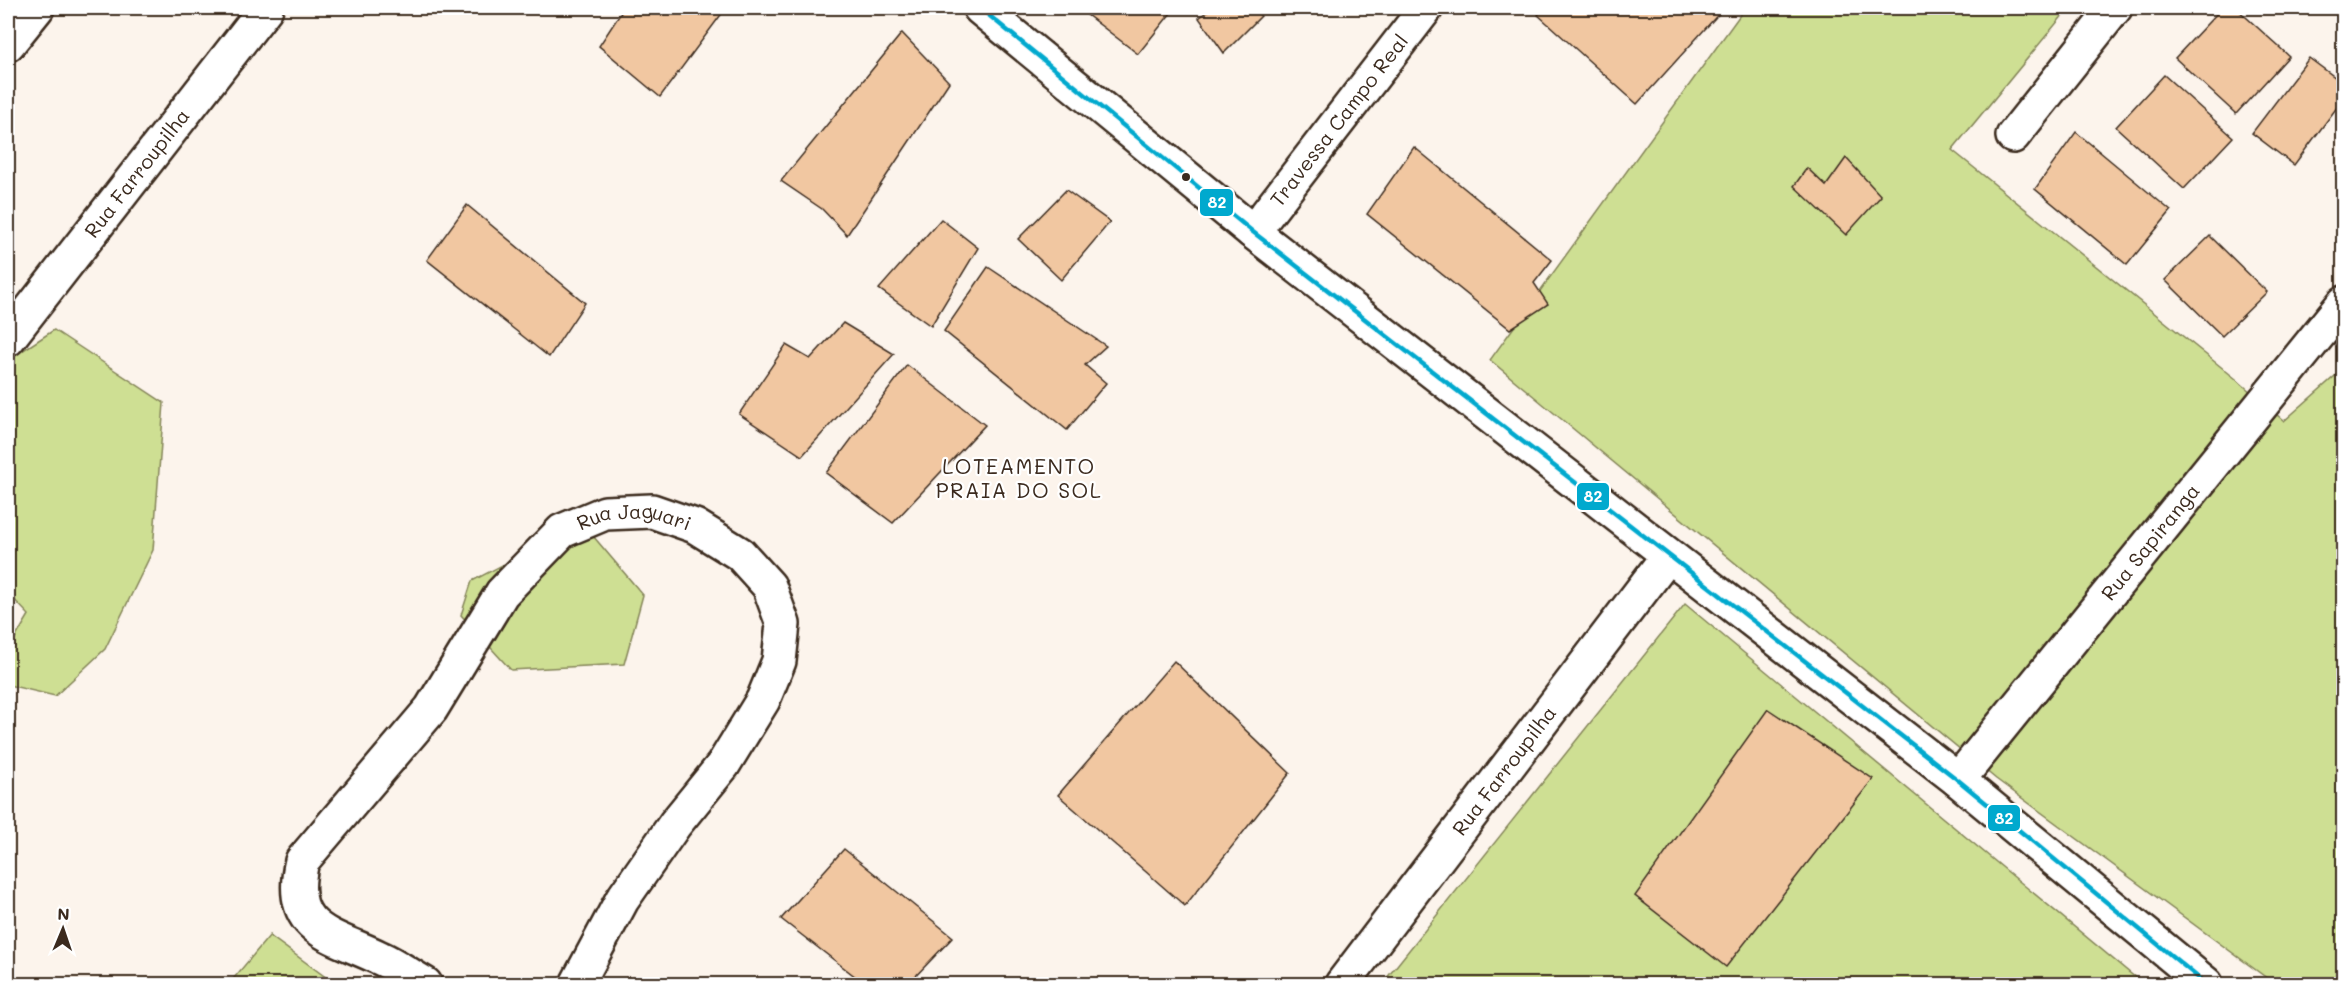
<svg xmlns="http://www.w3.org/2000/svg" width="2351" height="992" font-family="Mali,sans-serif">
	<rect width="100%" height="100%" fill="#fcf4ec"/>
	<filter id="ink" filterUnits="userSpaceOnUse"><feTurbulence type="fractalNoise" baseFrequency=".0167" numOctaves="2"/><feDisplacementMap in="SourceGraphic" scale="12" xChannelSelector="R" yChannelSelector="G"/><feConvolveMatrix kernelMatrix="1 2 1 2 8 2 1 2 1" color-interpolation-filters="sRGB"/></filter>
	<g filter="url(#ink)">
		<path fill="#cedf93" stroke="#848458" stroke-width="1.5" d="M1745 8H2069L1952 150 2236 379 2284 421 2343 369V984H2275L1996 779 1490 360Z
			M54 330 164 403 153 550 105 649 55 696 8 685V650L29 615 8 593V360Z
			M582 523 643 595 624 664 511 670 461 615 472 581Z
			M1685 604 2143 984H1382Z
			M270 935V936L335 984H229Z"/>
		<path fill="#f1c7a1" stroke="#3b2a1e" stroke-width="1.5" d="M624 8H726L660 97 599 46Z
			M1078 8H1175L1138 54Z
			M1211 8H1251L1261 16 1224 53 1199 18Z
			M1543 8H1724L1637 104 1538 15Z
			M2222 8H2236L2289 56 2236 114 2175 58Z
			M902 33 949 82 847 235 822 209 781 181Z
			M2309 58 2344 84V98L2294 165 2252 133Z
			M2164 75 2233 137 2184 189 2116 127Z
			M2076 132 2171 211 2127 265 2035 189Z
			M1414 147 1552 260 1534 283 1548 304 1510 329 1367 214Z
			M1846 158 1881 196 1846 235 1794 186 1807 168 1826 186Z
			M1066 190 1110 222 1061 280 1018 239Z
			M467 205 585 303 549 357 427 260Z
			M941 219 978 248 931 326 879 289Z
			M2210 236 2267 292 2222 336 2165 280Z
			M988 267 1106 346 1085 365 1106 383 1067 430 944 331Z
			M843 323 894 354 802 456 739 414 786 345 810 359Z
			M907 365 985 425 893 523 826 473Z
			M1174 661 1290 773 1185 906 1058 795Z
			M1768 709 1873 779 1726 967 1635 896Z
			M844 849 953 937 908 984H865L781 919Z"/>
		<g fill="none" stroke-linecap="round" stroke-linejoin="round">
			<g stroke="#3b2a1e" stroke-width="38">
				<g id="street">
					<path d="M8 44 37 8"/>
					<path d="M2013 136 2115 8"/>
					<path id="s1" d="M1253 232 1426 8"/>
					<path id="s2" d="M8 339 266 8"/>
					<path id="s3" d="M1958 780 2344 303"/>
					<path id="s4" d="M425 984C410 976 396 965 380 958 331 934 285 931 302 861L431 709 502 593 562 531 605 513 652 511 695 526 740 554 769 586 783 624 779 661 763 700 723 765 675 824 622 900 577 984"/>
					<path id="s5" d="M1342 984 1668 556"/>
				</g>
			</g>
			<g stroke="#3b2a1e" stroke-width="38">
				<path id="secondary" d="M980 8 1253 232 1958 780 2206 984"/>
			</g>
			<use href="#street" stroke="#fff" stroke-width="33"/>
			<use href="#secondary" stroke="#fff" stroke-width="33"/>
			<g stroke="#fff" stroke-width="9">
				<path id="bus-1" d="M980 8 1253 232 1958 780 2206 984"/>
			</g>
			<use href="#bus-1" stroke="#00a9ce" stroke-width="4.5"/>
		</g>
	</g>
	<circle fill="#3b2a1e" stroke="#fff" stroke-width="2" cx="1186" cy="177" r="5"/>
	<g text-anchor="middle" stroke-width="4.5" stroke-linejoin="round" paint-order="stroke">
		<g font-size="20" fill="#3b2a1e" stroke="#fff">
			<text dy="7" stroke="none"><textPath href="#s1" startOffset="141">Travessa Campo Real</textPath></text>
			<text dy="7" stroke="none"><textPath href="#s2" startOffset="210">Rua Farroupilha</textPath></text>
			<text dy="7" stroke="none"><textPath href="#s4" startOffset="692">Rua Jaguari</textPath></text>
			<text dy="7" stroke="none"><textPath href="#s3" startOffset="306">Rua Sapiranga</textPath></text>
			<text dy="7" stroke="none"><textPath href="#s5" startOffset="268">Rua Farroupilha</textPath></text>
		</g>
		<g font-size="21" letter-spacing="1.5" fill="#3b2a1e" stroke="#fff">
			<text x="1019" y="474">LOTEAMENTO<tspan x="1019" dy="24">PRAIA DO SOL</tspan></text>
		</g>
	</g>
	<g stroke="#fff" stroke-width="2">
		<rect x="1199" y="188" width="35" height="29" rx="6" fill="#00a9ce"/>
		<rect x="1576" y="482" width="34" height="29" rx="6" fill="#00a9ce"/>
		<rect x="1987" y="804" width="34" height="28" rx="6" fill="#00a9ce"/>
	</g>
	<g font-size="16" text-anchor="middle" font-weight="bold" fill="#fff">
		<text x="1217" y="208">82</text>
		<text x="1593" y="502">82</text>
		<text x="2004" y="824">82</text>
	</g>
	<rect width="2351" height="992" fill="none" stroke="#fff" stroke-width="30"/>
	<rect x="15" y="15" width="2321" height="962" fill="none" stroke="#3b2a1e" stroke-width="2" filter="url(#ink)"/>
	<g transform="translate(63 929) rotate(2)" stroke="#ffffff" stroke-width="4.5" paint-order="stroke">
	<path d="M0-4.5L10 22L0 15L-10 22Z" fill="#3b2a1e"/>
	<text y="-9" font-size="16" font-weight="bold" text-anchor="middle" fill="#3b2a1e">N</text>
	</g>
</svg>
